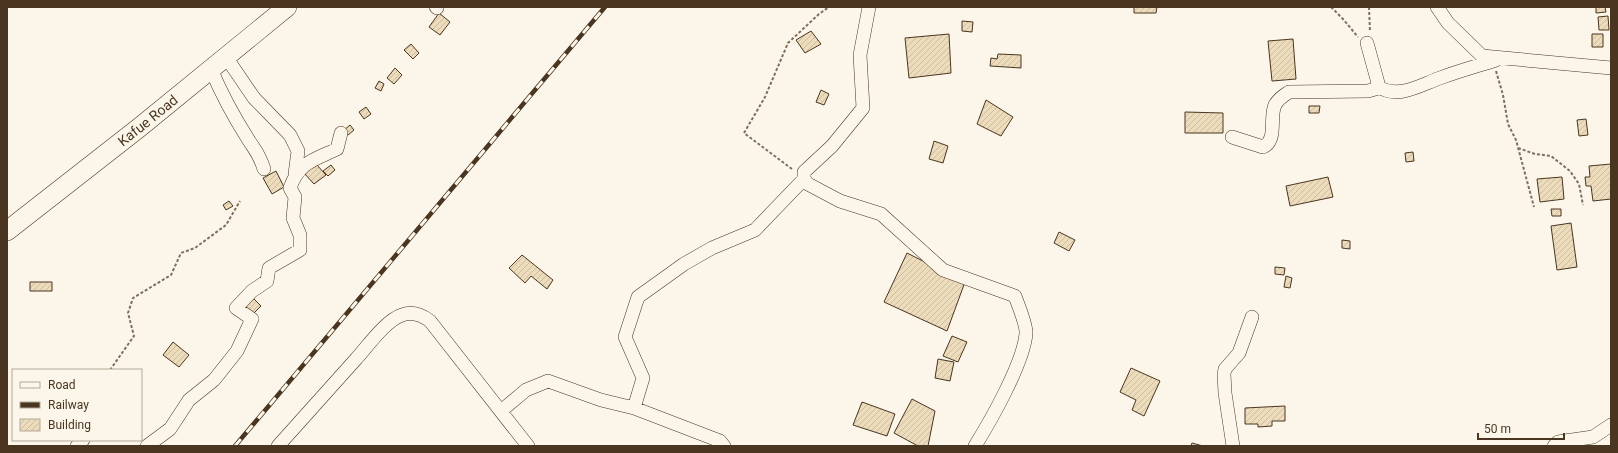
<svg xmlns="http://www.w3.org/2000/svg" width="1618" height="453" font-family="Roboto,sans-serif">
	<defs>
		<pattern id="building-hatch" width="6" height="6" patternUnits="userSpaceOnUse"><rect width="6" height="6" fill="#ecdcbc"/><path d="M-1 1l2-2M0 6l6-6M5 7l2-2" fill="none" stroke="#ccbda1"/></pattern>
	</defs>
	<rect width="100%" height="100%" fill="#fbf6e9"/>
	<path fill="url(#building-hatch)" stroke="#4a3520" d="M1134 7H1157L1156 13H1134Z
		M1596 7H1605L1606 12 1596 13Z
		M439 13 450 22 440 35 429 27Z
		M1608 16 1609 30H1599L1598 17Z
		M962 21 973 22 972 32 962 31Z
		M811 31 821 44 805 53 796 40Z
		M949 34 951 73 909 78 905 38Z
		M1592 34H1603V47H1592Z
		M1293 39 1296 79 1272 81 1268 41Z
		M411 44 419 53 413 59 404 50Z
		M998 54 1021 55V68L990 66 991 58 997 59Z
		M395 68 402 75 394 84 387 78Z
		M379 81 384 84 381 91 375 88Z
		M821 90 829 94 824 105 816 102Z
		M986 100 1013 117 1001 136 977 124Z
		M1309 106H1320L1319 113H1309Z
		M366 107 371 114 364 119 359 112Z
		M1185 112 1223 113V133H1185Z
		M1586 119 1588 135 1579 136 1577 120Z
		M350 125 354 130 348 135 343 131Z
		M934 141 948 146 943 163 929 159Z
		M1413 152 1414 161 1406 162 1405 153Z
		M316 164 326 175 314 184 304 173Z
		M1611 164V199L1593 201 1591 186H1586L1585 177H1590L1589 166Z
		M331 165 335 170 328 176 323 171Z
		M276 171 284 187 272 194 263 178Z
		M1328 177 1333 197 1290 206 1286 186Z
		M1562 177 1564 199 1540 202 1537 179Z
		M229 201 233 206 226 210 223 205Z
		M1551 209H1561V216H1552Z
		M1571 223 1577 267 1557 270 1551 226Z
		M1059 232 1075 240 1069 251 1054 243Z
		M1342 240 1350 241V249L1342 248Z
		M907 253 965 282 947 331 884 302Z
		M522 255 553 280 547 289 531 276 525 283 509 268Z
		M1275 267 1285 268 1284 275 1275 274Z
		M1286 276 1292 278 1290 288 1284 287Z
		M30 282H52V291H30Z
		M252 297 261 306 252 315 243 305Z
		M952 336 967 342 958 362 943 356Z
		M173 342 189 355 179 367 163 355Z
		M938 359 954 362 950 381 935 378Z
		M1131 368 1160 381 1144 416 1132 410 1136 400 1120 392Z
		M912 399 935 411 928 446H918L894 433Z
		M862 402 895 414 887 436 853 425Z
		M1285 406V421H1272V426L1258 427V424H1245V408Z
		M1192 443 1203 446H1191Z"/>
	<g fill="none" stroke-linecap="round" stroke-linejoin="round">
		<g stroke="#4a3520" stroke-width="14">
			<path id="minor" d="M436 7 437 8
				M869 7 860 55 863 108 832 146 804 172V179L808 184 840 201 881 214 943 270 1015 296C1018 305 1027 325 1026 334 1023 364 991 420 975 446
				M1437 7 1448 23 1482 56 1611 68
				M226 57 254 98 290 135 298 151 295 174
				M211 69C221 93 234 117 248 139 256 152 259 153 264 169
				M1377 86C1398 100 1420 85 1440 78 1459 71 1477 66 1496 60
				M1232 137 1263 147C1278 140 1269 117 1275 105 1278 99 1283 96 1289 92L1368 91 1375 89 1378 83 1367 43
				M634 408 720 441 724 446
				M501 411 526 390 548 381 601 400 634 408 643 378 625 337 638 297 684 264 712 248 755 230 804 179
				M77 446 83 440
				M147 446 170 429 189 400 214 380 237 351 252 319 236 308 252 291 267 281 269 268 300 250V235L293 218 295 197 290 188C299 162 314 160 337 149L341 133
				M278 446C304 417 330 388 356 359 367 347 386 320 402 315 412 311 422 315 430 321L528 446
				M1233 446 1225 393 1224 374 1225 369 1239 353 1252 317
				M1554 446 1558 442 1593 437 1611 425"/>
		</g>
		<g stroke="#4a3520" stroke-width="20">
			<g id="highway">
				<path id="s1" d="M7 231 140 127 287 7"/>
			</g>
		</g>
		<path stroke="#7f6f5c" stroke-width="2" stroke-dasharray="3 2" stroke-linecap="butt" d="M1331 7 1343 19 1358 37
			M1369 7 1370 32
			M1496 71 1503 95 1508 124 1516 140 1534 207
			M1518 148 1535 154 1551 156 1570 171 1579 184 1583 205
			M792 169 744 133 765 97 788 43 819 14 829 7
			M110 370 134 336 128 313 133 298 171 275 181 253 195 248 226 225 240 201"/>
		<use href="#minor" stroke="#fbf6e9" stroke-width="13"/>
		<use href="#highway" stroke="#fbf6e9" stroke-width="19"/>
		<g stroke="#4a3520" stroke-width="4.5">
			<path id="rail" d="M235 446 605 7"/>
		</g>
		<use href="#rail" stroke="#fbf6e9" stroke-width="3" stroke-dasharray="9" stroke-linecap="butt"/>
	</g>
	<g text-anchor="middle" stroke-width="3" stroke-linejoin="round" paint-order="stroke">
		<g font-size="14" fill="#4a3520" stroke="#fbf6e9">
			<text dy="5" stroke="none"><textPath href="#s1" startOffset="179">Kafue Road</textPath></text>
		</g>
	</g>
	<rect width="1618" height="453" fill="none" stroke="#4a3520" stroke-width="16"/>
	<rect x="12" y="369" width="130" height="72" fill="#fbf6e9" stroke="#b4a999"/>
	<rect x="20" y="382" width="20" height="6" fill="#fbf6e9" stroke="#b4a999"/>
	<text x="48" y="389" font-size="12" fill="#4a3520">Road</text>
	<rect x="20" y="402" width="20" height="6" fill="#4a3520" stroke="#b4a999"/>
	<text x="48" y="409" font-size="12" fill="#4a3520">Railway</text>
	<rect x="20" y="419" width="20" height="12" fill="url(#building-hatch)" stroke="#b4a999"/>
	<text x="48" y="429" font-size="12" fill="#4a3520">Building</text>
	<path d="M1478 433v6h86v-6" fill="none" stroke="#4a3520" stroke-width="2"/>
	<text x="1484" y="433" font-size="12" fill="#4a3520" stroke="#fbf6e9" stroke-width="3" paint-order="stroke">50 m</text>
</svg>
